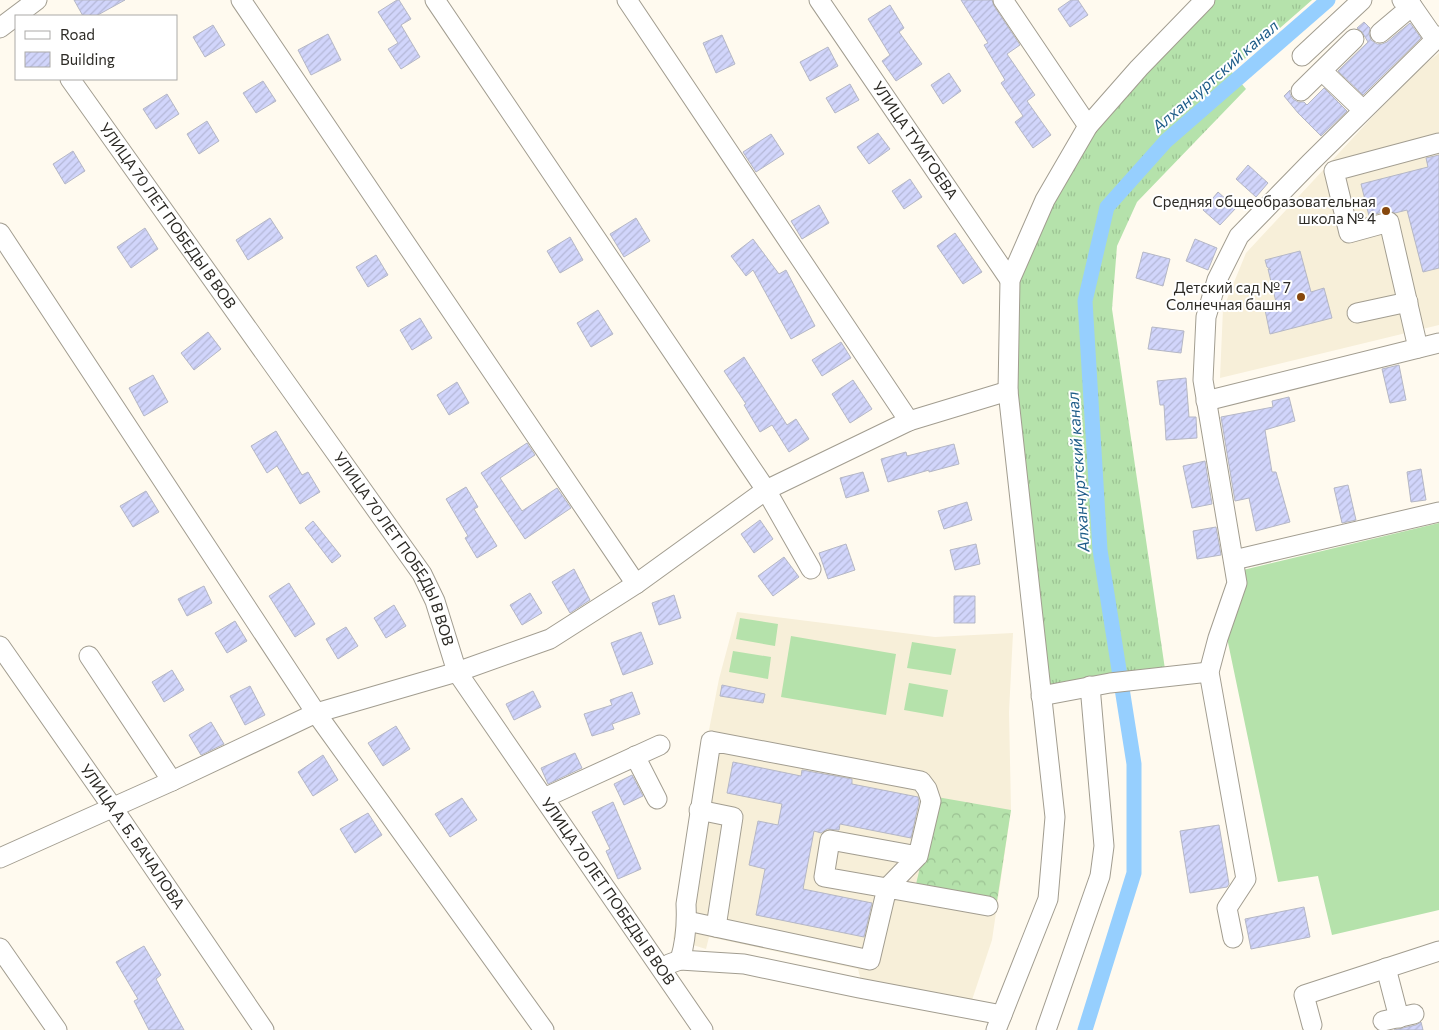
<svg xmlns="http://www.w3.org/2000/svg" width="1439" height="1030" font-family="Commissioner,sans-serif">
	<defs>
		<pattern id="grass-tufts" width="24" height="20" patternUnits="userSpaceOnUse" patternTransform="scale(1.25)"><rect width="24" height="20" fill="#b5e2ab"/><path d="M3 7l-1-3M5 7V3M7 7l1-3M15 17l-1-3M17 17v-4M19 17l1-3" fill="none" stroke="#9cc293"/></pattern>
		<pattern id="forest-crowns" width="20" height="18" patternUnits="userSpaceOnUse" patternTransform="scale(1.25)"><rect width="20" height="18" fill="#b5e2ab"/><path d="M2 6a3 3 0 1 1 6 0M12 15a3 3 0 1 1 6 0" fill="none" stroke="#9cc293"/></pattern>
		<pattern id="building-hatch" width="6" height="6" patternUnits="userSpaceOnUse" patternTransform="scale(1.25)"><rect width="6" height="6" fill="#d1d5fb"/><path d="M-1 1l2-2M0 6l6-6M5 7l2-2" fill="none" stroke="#b4b7d7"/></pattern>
	</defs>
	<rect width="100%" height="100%" fill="#fffaef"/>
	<path fill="#f7efd9" d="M1439 53V325L1220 378 1223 309 1246 253 1377 112 1424 65Z
		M737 612 935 637 1013 633 1009 712 1011 810 992 940 972 1000 861 981 858 969 709 937 706 949 673 939 709 730 719 679Z"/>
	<path fill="url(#grass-tufts)" d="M1205 0H1312L1231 71 1246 89 1137 202 1117 246 1112 309 1166 676 1041 696 1008 391 1010 280 1088 126Z"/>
	<path fill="url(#forest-crowns)" d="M937 797 1011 810 997 901 916 884Z"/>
	<path fill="#b5e2ab" d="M1439 523V910L1332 935 1318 876 1278 882 1226 633 1243 570Z
		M740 618 778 624 775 646 736 639Z
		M791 636 896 654 886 715 781 697Z
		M912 642 956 649 951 675 907 668Z
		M733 651 771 657 768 679 729 672Z
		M909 683 948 690 943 717 904 710Z"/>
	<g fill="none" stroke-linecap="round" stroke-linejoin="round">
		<path stroke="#96cffe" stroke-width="15" d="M1085 1030 1134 873V764L1100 550 1085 301 1107 207 1166 141 1328 0"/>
	</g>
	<path fill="url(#building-hatch)" stroke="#b5b7c5" d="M74 0H125L96 16H83Z
		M397 0H399L411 19 401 25 420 57 401 69 388 49 398 43 378 12Z
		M961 0H992L994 6 1020 45 1007 54 1035 95 1027 101 1051 135 1033 148 1015 122 1023 116 1001 83 1005 80 984 45 988 43Z
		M1071 0H1078L1088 15 1070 27 1058 9Z
		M890 5 904 28 899 32 922 64 896 81 882 61 890 55 868 19Z
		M1364 22 1370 28 1369 34 1371 40 1377 44H1382L1387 42 1410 23 1421 38 1363 95 1338 71 1368 42 1362 32 1357 28Z
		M213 25 225 45 205 57 193 37Z
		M328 34 341 60 311 75 298 50Z
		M722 35 735 64 716 73 703 43Z
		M828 47 838 66 810 81 800 62Z
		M949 73 961 91 943 104 931 85Z
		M263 81 276 101 256 113 243 93Z
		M850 84 859 100 835 113 826 98Z
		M1324 88 1347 111 1321 136 1298 113 1284 96 1290 90V94L1293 99 1298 102H1304L1307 105Z
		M167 94 179 114 156 129 143 109Z
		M207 121 219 141 199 154 187 134Z
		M878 133 890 149 869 164 857 147Z
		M771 134 784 154 756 172 743 152Z
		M73 151 85 171 65 184 53 164Z
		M1439 155V268L1423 272 1407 210 1395 213 1386 211 1369 216 1361 184 1428 167 1426 158Z
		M1248 165 1268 183 1256 197 1236 179Z
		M910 179 922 197 904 209 892 191Z
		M1218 192 1236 208 1220 225 1203 210Z
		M819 205 829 223 802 239 791 221Z
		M270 218 283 238 248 260 236 240Z
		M636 218 650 241 624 257 610 234Z
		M145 228 158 249 131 268 117 247Z
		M955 233 982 272 963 284 937 246Z
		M570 237 583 260 560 273 547 251Z
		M753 239 779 274 786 270 815 326 791 339 753 270 746 276 731 256Z
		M1195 239 1217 248 1208 270 1186 261Z
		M1300 251 1311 292 1324 288 1332 318 1270 334 1264 305 1276 302 1268 269 1271 270 1267 267 1265 260Z
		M1143 252 1170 259 1163 286 1136 278Z
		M376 255 388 275 368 287 356 267Z
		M598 310 613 334 591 347 577 323Z
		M420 318 432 338 412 350 400 330Z
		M1152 327 1184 331 1181 353 1148 349Z
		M208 332 221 349 194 370 181 353Z
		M841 342 851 358 822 376 812 360Z
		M744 357 787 425 796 419 809 439 789 452 772 425 760 432 744 405 746 404 724 371Z
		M1399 365 1406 400 1390 403 1382 369Z
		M153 375 168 402 144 416 129 388Z
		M1186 378 1189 417H1196L1197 438 1166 440 1164 405H1160L1157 381Z
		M853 380 872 409 850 423 832 394Z
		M457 382 469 403 449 415 437 395Z
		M1289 397 1295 421 1265 430 1272 472H1276L1290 522 1256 531 1249 498 1235 501 1221 417 1273 407 1272 401Z
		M276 431 302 475 308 472 320 492 300 504 277 466 267 473 251 446Z
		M527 443 535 455 500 478 522 511 557 488 571 508 525 539 481 473Z
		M954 444 959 464 929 472V470L888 482 881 459 906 452 907 456Z
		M1205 461 1212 504 1192 508 1183 466Z
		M1421 469 1426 500 1411 502 1407 472Z
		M863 472 869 491 846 498 840 478Z
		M1348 485 1356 520 1342 523 1334 488Z
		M466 487 478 507 474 509 497 546 477 558 465 538 468 536 446 499Z
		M146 491 159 512 133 527 120 506Z
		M967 502 972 520 944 529 938 511Z
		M760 520 773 539 754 553 741 534Z
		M313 521 341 556 332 563 305 528Z
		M1216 527 1221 555 1197 559 1193 531Z
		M846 544 855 570 828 579 819 553Z
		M976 544 980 564 955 570 950 550Z
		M784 557 799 577 773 596 758 576Z
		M574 569 590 600 570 613 552 582Z
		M289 583 315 624 295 637 269 596Z
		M204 586 212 603 187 616 178 599Z
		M530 593 542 613 522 625 510 605Z
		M674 595 681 618 659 625 652 603Z
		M954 596H975V623H954Z
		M394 605 406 626 386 638 374 618Z
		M235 621 247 641 227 653 215 633Z
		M346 627 358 646 338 659 326 639Z
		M641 632 653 664 623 675 611 643Z
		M172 670 184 690 164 702 152 682Z
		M722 685 765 694 763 703 720 696Z
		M250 686 265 715 245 725 230 696Z
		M533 691 541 707 514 720 506 704Z
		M632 692 640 714 612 724 614 729 592 736 584 714 612 705 610 700Z
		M211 722 224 744 201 755 189 735Z
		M396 726 410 749 383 766 368 743Z
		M575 753 582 768 548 784 541 768Z
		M323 755 338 780 313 796 298 772Z
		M733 762 801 776 802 770 852 779V784L918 797 919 802 911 838 840 824 839 830 827 829 821 833 814 831 803 889 872 903 864 937 756 915 765 869 749 865 758 821 778 825 782 804 727 793Z
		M632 775 643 796 624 805 614 784Z
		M462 798 477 820 450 837 435 814Z
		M613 802 641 869 618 879 606 851 610 849 592 812Z
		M368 813 382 835 355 853 340 829Z
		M1219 825 1229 884 1227 887 1190 893 1180 831Z
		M1304 907 1310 937 1251 949 1245 919Z
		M144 946 161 975 156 979 184 1030H149L134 1001 138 999 116 962Z
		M1421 1022 1423 1030H1394L1416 1025Z"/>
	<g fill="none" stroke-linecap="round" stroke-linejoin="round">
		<g stroke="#a29d90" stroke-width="21">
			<g id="minor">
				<path d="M241 0 636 584"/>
				<path d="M435 0 766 490 811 569"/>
				<path d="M627 0 909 421"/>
				<path id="s1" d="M819 0 1010 280"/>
				<path d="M1003 0 1088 126"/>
				<path d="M1402 0 1412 6 1435 39"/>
				<path d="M0 28 37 0"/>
				<path d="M1380 33 1412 6"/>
				<path d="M1302 56 1362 0"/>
				<path d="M1322 71 1363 110"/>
				<path id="s2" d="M70 79 422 574 435 601 457 672 703 1030"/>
				<path d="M1301 91 1354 39"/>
				<path d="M0 233 316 713 544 1030"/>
				<path d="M1357 313 1408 302"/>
				<path d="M1418 348 1389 222 1349 233 1334 171 1439 143"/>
				<path d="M1206 401 1439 343"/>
				<path d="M1234 560 1439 512"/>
				<path id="s3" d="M0 646 113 808 264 1030"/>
				<path d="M89 656 172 781"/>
				<path d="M1041 696 1110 683 1209 672"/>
				<path d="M635 756 657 799"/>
				<path d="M544 798 660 745"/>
				<path d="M699 810 733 817 716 927"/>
				<path d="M0 858 172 781 316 713 457 672 550 639 636 584 766 490 909 421 1008 391"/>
				<path d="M687 921 870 960 887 888 988 906"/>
				<path d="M1233 938 1227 908 1246 879 1209 672 1218 638 1237 583 1203 380 1206 317 1217 280 1239 236 1310 163 1439 36"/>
				<path d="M0 948 57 1030"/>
				<path d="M680 960C686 941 687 924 686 904L711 741 921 781 927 789 931 801 918 856 830 840 824 877 887 888 918 856"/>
				<path d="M669 964 680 960 744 964 859 988 1002 1015"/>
				<path d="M1386 968 1399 1018"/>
				<path d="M1383 1021 1414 1014"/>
				<path d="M1312 1025 1304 995 1439 951"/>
				<path d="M996 1030 1048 899 1055 817 1008 391 1010 280 1045 200 1088 126 1139 68 1205 0"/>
				<path d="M1046 1030 1100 876 1104 846 1090 686"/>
			</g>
		</g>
		<use href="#minor" stroke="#fff" stroke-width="19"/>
	</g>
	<g fill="#87480e" stroke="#fff" stroke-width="2">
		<circle cx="1386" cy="211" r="5"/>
		<circle cx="1301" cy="297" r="5"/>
	</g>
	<g text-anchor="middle" stroke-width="4" stroke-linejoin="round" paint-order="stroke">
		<g font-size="15" fill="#2c2a25" stroke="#fff">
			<text dy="5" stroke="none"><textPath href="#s1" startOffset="170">УЛИЦА ТУМГОЕВА</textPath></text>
			<text dy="5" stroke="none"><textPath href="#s2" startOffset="168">УЛИЦА 70 ЛЕТ ПОБЕДЫ В ВОВ</textPath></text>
			<text dy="5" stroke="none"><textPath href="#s2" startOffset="572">УЛИЦА 70 ЛЕТ ПОБЕДЫ В ВОВ</textPath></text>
			<text dy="5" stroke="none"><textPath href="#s3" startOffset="232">УЛИЦА А. Б. БАЧАЛОВА</textPath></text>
			<text dy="5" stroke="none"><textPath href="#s2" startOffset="978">УЛИЦА 70 ЛЕТ ПОБЕДЫ В ВОВ</textPath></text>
		</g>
		<g font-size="15" fill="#2c2a25" stroke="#fff" text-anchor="end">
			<text x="1376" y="207">Средняя общеобразовательная<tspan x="1376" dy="17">школа № 4</tspan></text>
			<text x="1291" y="293">Детский сад № 7<tspan x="1291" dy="17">Солнечная башня</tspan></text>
		</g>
		<g font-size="16" font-style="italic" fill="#1e5c88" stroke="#fff">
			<text transform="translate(1215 76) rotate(-41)" y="6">Алханчуртский канал</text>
			<text transform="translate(1078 472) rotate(-94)" y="6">Алханчуртский канал</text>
		</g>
	</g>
	<rect x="15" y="15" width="162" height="65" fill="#ffffff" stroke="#abaaa8"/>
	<rect x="25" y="31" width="25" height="8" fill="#ffffff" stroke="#abaaa8"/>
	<text x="60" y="40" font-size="15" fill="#2c2a25">Road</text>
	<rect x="25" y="52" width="25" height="15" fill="url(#building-hatch)" stroke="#abaaa8"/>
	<text x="60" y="65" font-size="15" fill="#2c2a25">Building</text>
</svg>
